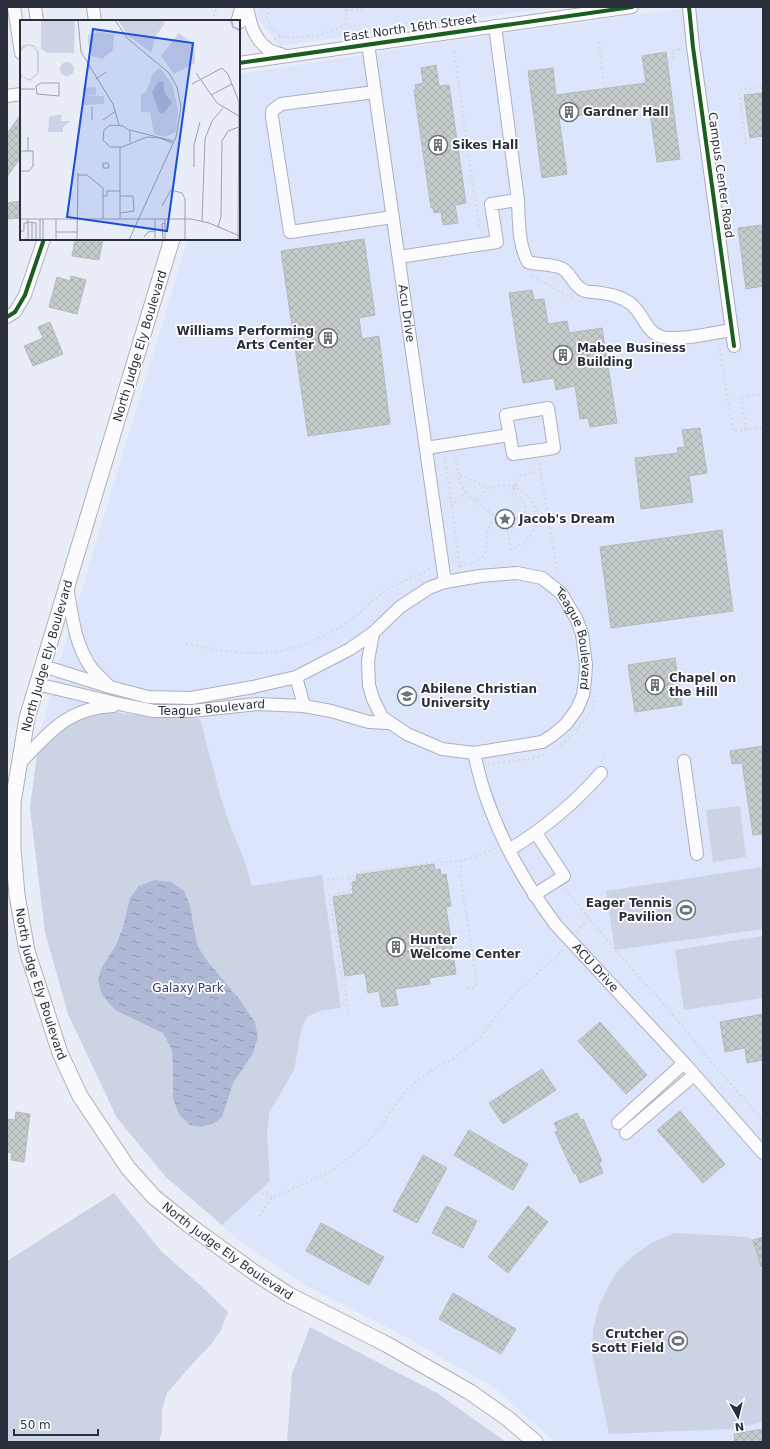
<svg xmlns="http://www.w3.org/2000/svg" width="770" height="1449" font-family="'DejaVu Sans',sans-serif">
	<defs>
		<pattern id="water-ripples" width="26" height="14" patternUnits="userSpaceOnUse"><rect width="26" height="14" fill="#afb9d5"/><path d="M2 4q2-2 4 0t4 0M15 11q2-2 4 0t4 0" fill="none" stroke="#8f97ae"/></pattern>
		<pattern id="building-cross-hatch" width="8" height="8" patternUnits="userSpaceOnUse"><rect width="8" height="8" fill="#c3cbcb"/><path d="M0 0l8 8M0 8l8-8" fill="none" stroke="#a8afaf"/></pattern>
	</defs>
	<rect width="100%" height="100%" fill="#e8edf8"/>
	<path fill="#dce5fb" d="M259 7H555L280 46 256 17Z
		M692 7H763V1442H555L495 1388 393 1330 307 1286 239 1240 166 1177 117 1118 68 1014 45 932 30 808 40 733 61 658 188 239H239V74L444 42Z"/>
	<path fill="#cbd3e5" d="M113 712 128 714 200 719 220 795 231 828 245 862 252 886 322 875 341 1008 319 1011 307 1017 302 1026 294 1070 269 1113 267 1135 270 1181 222 1225 166 1177 117 1118 68 1014 45 932 30 808 37 755 55 735 76 720 96 713Z
		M740 806 746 857 713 862 706 810Z
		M763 867V929L615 950 606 891Z
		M763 936V998L684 1010 675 950Z
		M114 1193 162 1252 200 1285 228 1312 220 1332 212 1343 196 1360 167 1393 162 1409V1431L159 1442H7V1261Z
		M675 1233 748 1237 753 1240 763 1275V1422L730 1429 609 1434 592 1353 593 1330 599 1306 608 1287 618 1270 632 1257 651 1243Z
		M310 1327 437 1393 506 1442H287L292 1374Z"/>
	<path fill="url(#water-ripples)" d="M154 880 171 882 184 891 190 906 194 929 198 947 208 962 240 1000 255 1022 258 1038 252 1055 233 1083 222 1117 216 1122 202 1127 190 1125 180 1116 173 1099V1072L172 1050 163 1033 115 1010 102 995 98 980 102 967 116 945 123 927 130 898 139 886Z"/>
	<path fill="url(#building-cross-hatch)" stroke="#b4bbbb" d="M666 52 680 159 657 162 649 106 559 118 567 174 542 178 528 71 553 68 556 95 646 83 642 56Z
		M436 65 439 86 449 85 466 203 455 205 458 223 443 225 441 212 434 213 433 208H431L414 90 416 89 415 85 423 83 421 68Z
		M763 93V136L750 138 744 95Z
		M21 114V157L7 177V134Z
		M21 201V218L7 219V203Z
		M763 225V286L746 289 738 228Z
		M75 239H103L99 260 72 256Z
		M364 239 375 315 359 318 362 339 379 336 390 424 308 436 281 251Z
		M71 276 86 280 77 314 49 307 57 277 70 281Z
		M532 290 534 300 544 299 548 324 567 321 569 333 602 328 617 423 590 427 588 418 580 419 575 386 556 390 554 378 523 383 509 293Z
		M50 322 63 354 33 366 24 346 43 338 38 327Z
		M700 428 707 473 689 476 693 502 641 509 635 458 678 453 677 448 685 447 682 430Z
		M722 530 733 611 611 628 600 547Z
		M675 658 682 705 635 712 628 665Z
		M763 746V834L753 835 742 763 732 764 730 751Z
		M434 864 435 870 440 869 441 875 446 874 451 906 446 907 456 974 429 978 430 984 395 989 398 1005 382 1007 379 991 368 993 365 973 345 976 333 897 353 894 352 882 357 881 356 875Z
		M763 1014V1060L747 1063 745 1048 725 1052 720 1022Z
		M600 1022 647 1075 626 1094 578 1041Z
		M542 1069 556 1090 503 1124 489 1103Z
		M680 1111 725 1164 703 1183 657 1130Z
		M16 1112 30 1114 24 1162 11 1160 12 1153 7 1152V1119L15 1120Z
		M577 1113 581 1120 583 1119 602 1161 599 1163 603 1173 580 1183 576 1173 574 1174 555 1132 558 1131 554 1123Z
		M469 1130 528 1164 513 1190 454 1155Z
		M423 1155 447 1168 417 1223 393 1211Z
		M446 1206 477 1221 463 1248 432 1233Z
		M528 1206 548 1222 508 1273 488 1257Z
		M321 1223 384 1257 369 1285 306 1251Z
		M763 1237V1266L761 1267 753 1240Z
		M453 1293 516 1329 501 1354 439 1319Z
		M763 1429V1442H735L734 1434Z"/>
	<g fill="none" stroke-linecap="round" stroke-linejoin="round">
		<g stroke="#acb0bb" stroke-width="14">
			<g id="minor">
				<path d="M14 7 21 53"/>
				<path d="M35 7 37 21"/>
				<path d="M93 7 95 21"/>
				<path d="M247 7C250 23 254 39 268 49 272 52 278 53 283 55"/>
				<path d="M689 7 693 47 734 346"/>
				<path d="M495 26 518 200"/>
				<path id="s1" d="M368 44 445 582"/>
				<path d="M239 63 632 7"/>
				<path d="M375 92 281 104 272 111V117L290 232 393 217"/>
				<path d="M7 96 21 94"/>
				<path d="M399 257 497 242 491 204 518 200C519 220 518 244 528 262 537 265 556 264 563 269 572 275 574 287 585 291 587 292 591 292 594 292 607 294 620 295 631 304 643 313 646 333 662 337 681 341 712 333 732 330"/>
				<path d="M7 317 15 312 25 295 44 239"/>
				<path d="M548 408 554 448 513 454 506 415Z"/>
				<path d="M426 448 510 435"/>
				<path d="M67 586C72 614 74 642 90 666 95 673 103 680 109 686"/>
				<path id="s2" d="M43 666 110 687 148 697 191 698 253 687 296 677 350 649 373 633 400 607 429 588 445 582 480 576 517 573 542 578 561 593 577 620 582 634 586 665 585 680 583 695 577 709 566 724 553 735 542 742 474 753 442 749 407 734 382 717 373 699 369 685 368 661 373 633"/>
				<path d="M296 677 304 706"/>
				<path id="s3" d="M37 684 124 705 154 711H192L257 704 304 706 331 711 369 722 388 723"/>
				<path id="s4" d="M474 753C477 766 480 779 484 791 500 840 526 885 556 925L684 1063 763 1153"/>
				<path d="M684 761 697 854"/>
				<path d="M19 764C49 733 67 708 113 706"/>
				<path d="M509 850C543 829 575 803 601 773"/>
				<path d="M534 895 564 876 536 833"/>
				<path d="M618 1123 684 1063"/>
				<path d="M626 1133 694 1075"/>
			</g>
		</g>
		<g stroke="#acb0bb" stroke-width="17">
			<g id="major">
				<path d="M239 21 243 7"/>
				<path id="s5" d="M172 239 27 718 13 802V849L17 895 27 951 60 1053 80 1096 128 1168 154 1197 189 1225 255 1273 289 1295 386 1344 470 1392 507 1418 535 1442"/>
			</g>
		</g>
		<path stroke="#d5d7db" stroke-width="2" stroke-dasharray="2 3" stroke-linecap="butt" d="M268 7C265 17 271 32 282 36 296 41 338 34 347 22L345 7
			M346 11 363 9
			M212 21 217 7
			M274 39 282 36
			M599 42 605 88
			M454 51 479 227
			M667 59 673 58 672 50 682 49
			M746 144 739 90 763 87
			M532 275 565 295 574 298
			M719 344 733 431 763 428
			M746 429 741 396 763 394
			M445 457 460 569
			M539 463 558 576
			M460 475 488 488 476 501 466 493
			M488 488C496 486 505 484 513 486 517 487 520 490 523 492 529 496 532 501 535 506 542 526 529 543 511 549L507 528
			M476 501 494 516 495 521
			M451 506 466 493 460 483 455 455
			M515 519 538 517
			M459 566C504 561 475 533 495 521 510 545 544 505 512 494L514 487 521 475 540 471
			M186 644C208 648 230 653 253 653 288 654 323 639 352 619 365 610 376 596 390 588 403 580 418 576 431 568
			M576 731 593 710 594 699
			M560 745 572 735
			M601 762 606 756
			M488 764 530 759 544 754
			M460 860 462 886 477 983 476 987 465 989
			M565 889 615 950 664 1004 712 1063 763 1120
			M248 892 350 877 358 873 437 862C458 864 477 857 495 848
			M281 916C299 916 331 944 316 963 297 971 265 939 274 920Z
			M335 931 342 978 344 979 347 1003
			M577 932 589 918
			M306 936 335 931 329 895 351 892 350 877
			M258 942 285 939
			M266 986 284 983C285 993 284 1002 292 1007 304 1006 308 995 317 996 324 996 326 1000 331 1002 336 1005 342 1004 347 1003L349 1018
			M252 1190 272 1197
			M259 1216 272 1197 291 1190 330 1172 363 1147 378 1131 395 1105 408 1089 419 1079 432 1070 454 1058 473 1044 482 1036 493 1020 514 995 563 950"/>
		<use href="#minor" stroke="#fcfcfe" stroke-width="12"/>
		<use href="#major" stroke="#fcfcfe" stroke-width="15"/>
		<g stroke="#fff" stroke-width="6">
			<path id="cycleway" d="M689 7 693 47 734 346
				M239 63 632 7
				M7 317 15 312 25 295 44 239"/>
		</g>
		<use href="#cycleway" stroke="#1b5e20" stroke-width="4"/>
	</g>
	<defs>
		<g id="building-ring" transform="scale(1)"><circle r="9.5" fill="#fff" stroke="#6c727e" stroke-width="1.5"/><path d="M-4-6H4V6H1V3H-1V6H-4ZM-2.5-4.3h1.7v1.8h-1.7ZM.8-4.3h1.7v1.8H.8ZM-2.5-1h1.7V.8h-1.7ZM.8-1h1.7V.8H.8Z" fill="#6c727e"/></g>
		<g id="sight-ring" transform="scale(1)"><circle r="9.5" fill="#fff" stroke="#6c727e" stroke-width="1.5"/><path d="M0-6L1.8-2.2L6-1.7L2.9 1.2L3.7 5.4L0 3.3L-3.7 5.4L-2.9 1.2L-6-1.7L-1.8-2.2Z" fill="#6c727e"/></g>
		<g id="university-ring" transform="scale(1)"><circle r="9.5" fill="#fff" stroke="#6c727e" stroke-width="1.5"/><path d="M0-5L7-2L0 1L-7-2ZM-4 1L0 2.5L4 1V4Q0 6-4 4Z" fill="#6c727e"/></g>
		<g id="stadium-ring" transform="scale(1)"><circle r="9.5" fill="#fff" stroke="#6c727e" stroke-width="1.5"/><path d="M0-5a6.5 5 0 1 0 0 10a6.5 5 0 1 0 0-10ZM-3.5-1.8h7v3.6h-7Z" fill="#6c727e"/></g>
	</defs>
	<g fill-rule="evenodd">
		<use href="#building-ring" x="569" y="112"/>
		<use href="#building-ring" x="438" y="145"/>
		<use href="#building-ring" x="328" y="338"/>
		<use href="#building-ring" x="563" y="355"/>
		<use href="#sight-ring" x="505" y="519"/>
		<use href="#building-ring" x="655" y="685"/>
		<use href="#university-ring" x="407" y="696"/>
		<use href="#stadium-ring" x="686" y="910"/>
		<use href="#building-ring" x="396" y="947"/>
		<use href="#stadium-ring" x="678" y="1341"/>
	</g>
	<g text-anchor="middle" stroke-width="3.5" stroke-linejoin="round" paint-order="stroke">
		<g font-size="12" fill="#2a2f3c" stroke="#fff">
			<text transform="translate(410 28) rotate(-8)" y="4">East North 16th Street</text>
			<text transform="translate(721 175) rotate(82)" y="4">Campus Center Road</text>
			<text dy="4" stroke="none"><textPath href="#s1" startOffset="272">Acu Drive</textPath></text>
			<text transform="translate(140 346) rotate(-73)" y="4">North Judge Ely Boulevard</text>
			<text dy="4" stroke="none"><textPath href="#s2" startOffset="609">Teague Boulevard</textPath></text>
			<text transform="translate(47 656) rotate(-74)" y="4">North Judge Ely Boulevard</text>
			<text dy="4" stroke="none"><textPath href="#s3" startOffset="178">Teague Boulevard</textPath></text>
			<text dy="4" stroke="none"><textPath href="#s4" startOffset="250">ACU Drive</textPath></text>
			<text dy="4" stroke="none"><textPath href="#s5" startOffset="771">North Judge Ely Boulevard</textPath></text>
			<text dy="4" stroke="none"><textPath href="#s5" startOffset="1107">North Judge Ely Boulevard</textPath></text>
		</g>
		<g font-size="12" font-weight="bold" fill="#2a2f3c" stroke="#fff" text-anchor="start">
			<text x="583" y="116">Gardner Hall</text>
			<text x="452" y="149">Sikes Hall</text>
			<text x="314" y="335" text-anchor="end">Williams Performing<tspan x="314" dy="14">Arts Center</tspan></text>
			<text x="577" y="352">Mabee Business<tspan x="577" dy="14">Building</tspan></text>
			<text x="519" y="523">Jacob's Dream</text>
			<text x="669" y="682">Chapel on<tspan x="669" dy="14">the Hill</tspan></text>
			<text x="421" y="693">Abilene Christian<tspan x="421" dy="14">University</tspan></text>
			<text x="672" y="907" text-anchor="end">Eager Tennis<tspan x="672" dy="14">Pavilion</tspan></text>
			<text x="410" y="944">Hunter<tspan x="410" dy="14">Welcome Center</tspan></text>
			<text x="664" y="1338" text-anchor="end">Crutcher<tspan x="664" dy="14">Scott Field</tspan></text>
		</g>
		<g font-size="12" fill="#2e3c6b" stroke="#fff">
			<text x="188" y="992">Galaxy Park</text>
		</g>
	</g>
	<g transform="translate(20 20)">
		<rect width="220" height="220" fill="#e8edf8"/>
		<path d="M21 0H55L54 33H27L21 29ZM98 0H142L145 3 136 16 131 33 108 15ZM78 12 94 14 93 30 82 39 72 36 68 23V15ZM159 13 174 25 175 43 154 54 141 36ZM6 24 14 25 19 32V53L10 61 1 57 0 59V25V27ZM8 25 15 28 17 33V53L10 59 3 57 0 51V32ZM40 49a7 7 0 1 1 14 0a7 7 0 1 1-14 0ZM140 48 152 64 158 89 156 112 145 117 134 114 130 92H121V74L126 72 133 53ZM76 67V75L63 76V68ZM63 76H84V84L63 85ZM42 94 41 101H51L43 107V112H28L29 97Z" fill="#cbd3e5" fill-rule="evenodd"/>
		<path d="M143 61 145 74 152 82 143 94 139 92 132 72 138 62Z" fill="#afb9d5"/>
		<path fill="none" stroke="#afb9d5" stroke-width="2" d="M211 0 213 7 220 10"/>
		<path fill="none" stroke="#9ca1ad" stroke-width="1" d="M58 0 61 32 93 84 99 105M95 0 107 18 149 53 157 67 161 87 156 117 109 220M176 53 197 83 219 96M76 59 86 52M21 63H39V76L17 74 16 66ZM172 64 202 48 208 54 219 82 218 220M0 69H15M191 75 212 64M72 87V100M83 100 96 91M110 110 153 121M8 117V131M110 122V111L103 106 90 105 84 110 83 120 90 127H102L127 117 140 118 152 123M100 127V199M0 131H13V146L9 151H1M83 143H88L89 148H83ZM174 147V125L180 102M58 155H67L83 168V176H87V171H100M100 176H113L114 191 100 193M142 186 151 170 162 173 165 179V220M0 199H171L189 203 220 216M20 199V220M23 199V220M36 199V220M83 199V176M135 199V220M145 199V220M182 201 185 119 192 101 203 88M12 203V220M198 207 201 197 202 121 208 111 219 107M0 211H4V203H7L8 199M36 212H57M124 217 128 212 135 211M8 220V202L16 203V220M57 220 58 153M143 220 142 204 145 203"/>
		<path fill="#1d4ed8" fill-opacity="0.15" stroke="#1d4ed8" stroke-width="2" d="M73 9 173 23 147 211 47 197Z"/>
		<rect width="220" height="220" fill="none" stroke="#2a2f3c" stroke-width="2"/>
	</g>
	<rect width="770" height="1449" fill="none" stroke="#2a2f3c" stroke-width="16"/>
	<g transform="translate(738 1417) rotate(172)" stroke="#ffffff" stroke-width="3" paint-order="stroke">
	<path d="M0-3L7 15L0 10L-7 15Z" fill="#2a2f3c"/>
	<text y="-6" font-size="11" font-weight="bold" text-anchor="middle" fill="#2a2f3c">N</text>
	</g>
	<path d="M14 1429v6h84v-6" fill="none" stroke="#2a2f3c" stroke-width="2"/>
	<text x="20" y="1429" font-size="12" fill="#2a2f3c" stroke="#ffffff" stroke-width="3" paint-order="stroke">50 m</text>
</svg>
